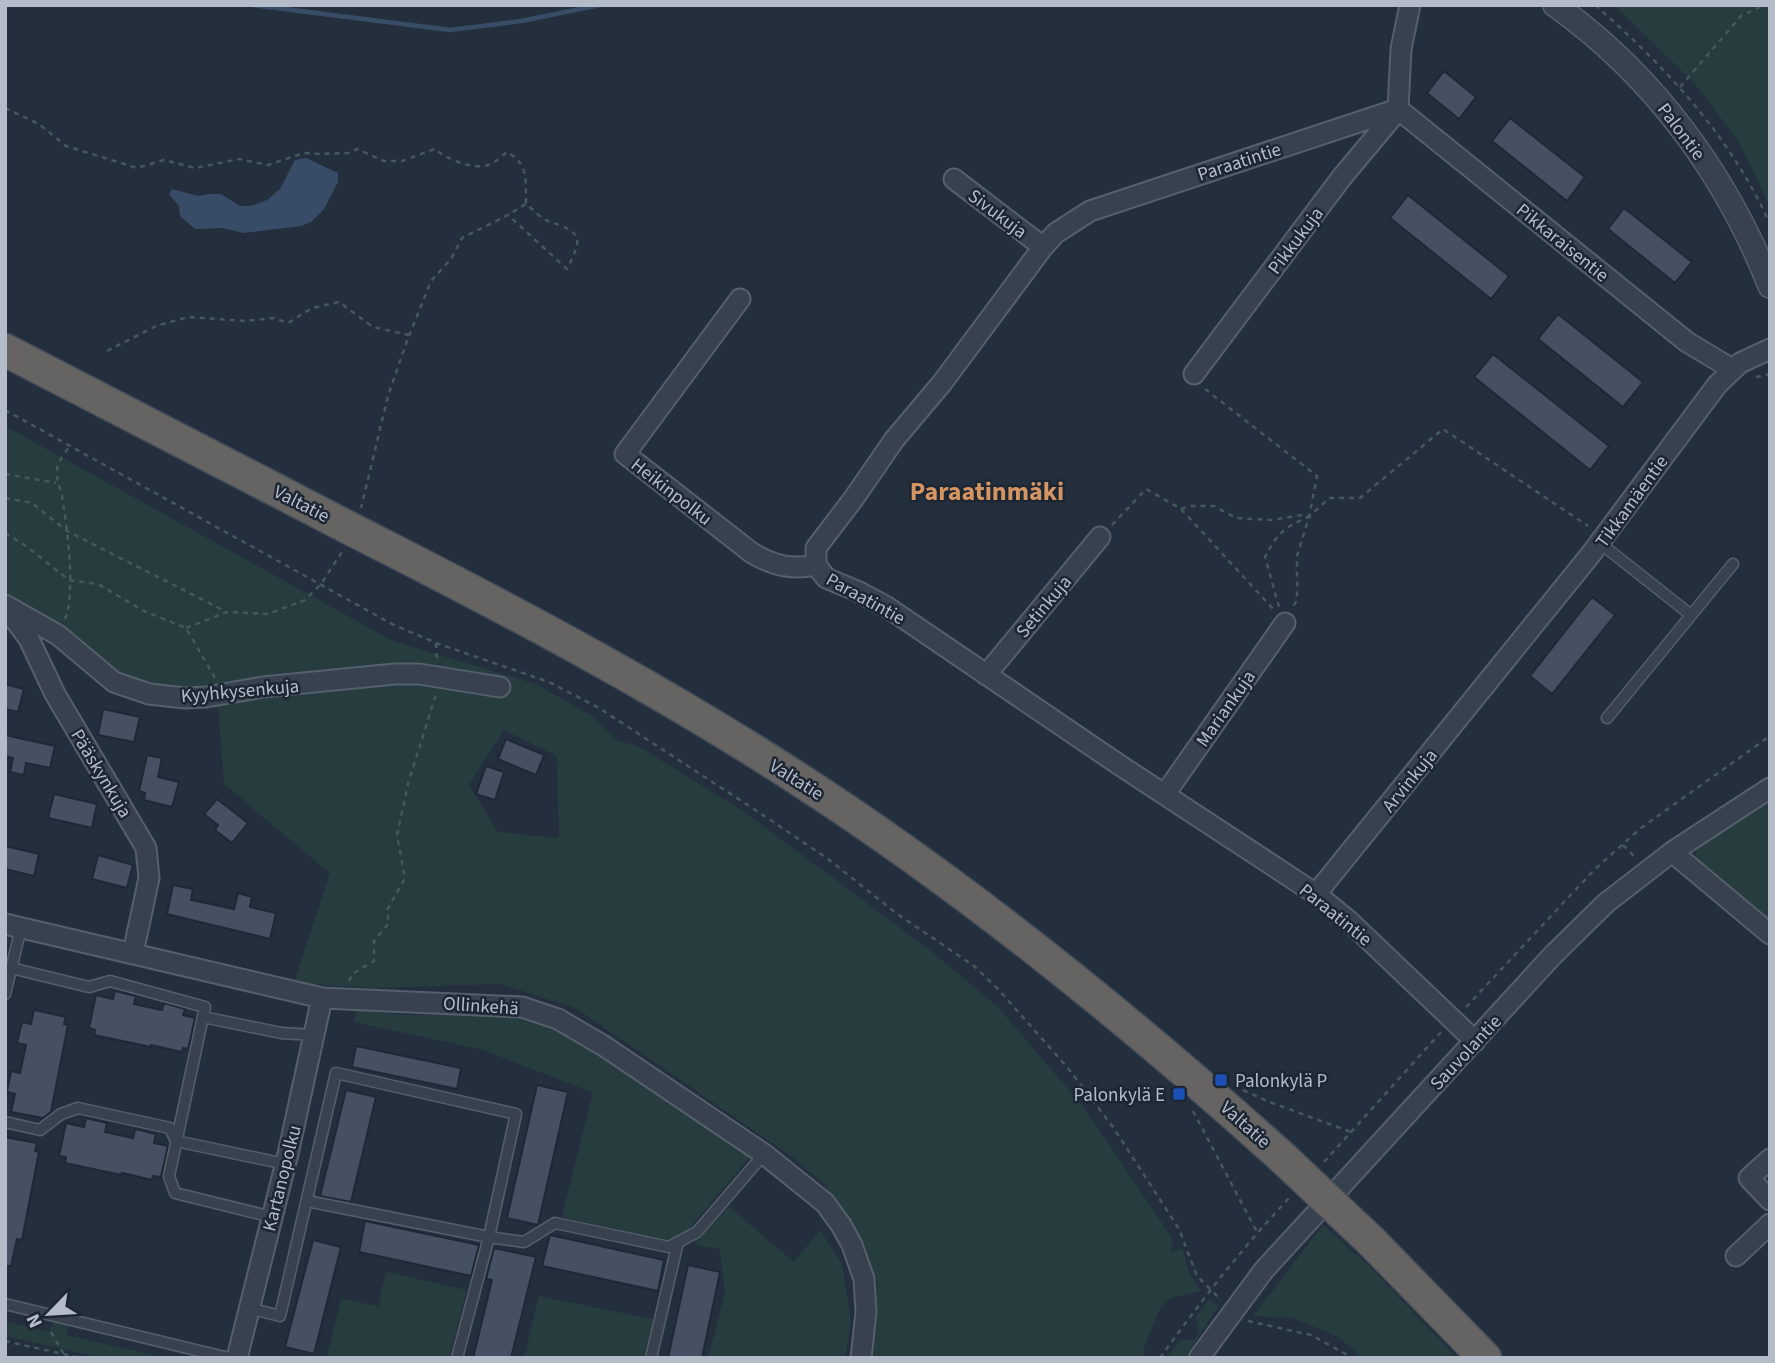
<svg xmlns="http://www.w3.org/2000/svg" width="1775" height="1363" font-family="'Source Sans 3',sans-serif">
	<rect width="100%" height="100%" fill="#242f3e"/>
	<path fill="#263c3f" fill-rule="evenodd" d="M1614 5H1770V207L1739 142 1695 84Z
		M5 426 393 641 536 684 594 717 618 741 638 746 746 813 936 955 998 1007 1085 1109 1172 1238 1171 1253 1182 1248 1189 1273 1201 1291 1170 1298 1159 1311 1143 1350 1145 1358H872L877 1282 850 1221 822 1182 788 1154 577 1009 501 984 374 988 294 983 330 873 224 784 218 708 166 702 100 659 5 620ZM504 730 557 756 559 838 498 832 469 785Z
		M1770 793V925L1703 867 1696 855 1698 844Z
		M358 1010 410 1015 511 1013 551 1023 604 1055 751 1156 687 1231 667 1241 562 1217 593 1093 484 1050 354 1022Z
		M729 1207 794 1262 820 1230 842 1264 851 1320 845 1358H708L725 1293 720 1249 694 1245Z
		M1323 1225 1369 1266 1457 1358H1362L1338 1337 1293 1318 1253 1316Z
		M386 1272 467 1290 449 1358H326L341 1299 378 1306Z
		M539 1296 653 1319 644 1358H524Z
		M1209 1299 1218 1306 1185 1358H1166L1181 1340H1194L1199 1331 1196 1317Z
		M54 1319 69 1323 66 1335 165 1358H103L5 1336V1321L50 1332Z"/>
	<path fill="#394c67" d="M306 158 338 173V182L324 209 311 222 301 226 244 233 222 228 195 229 180 216 179 206 169 194 172 189 198 196 209 194H221L240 206H251L267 200 280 189 295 160Z"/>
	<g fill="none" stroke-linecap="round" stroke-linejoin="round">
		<path stroke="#394c67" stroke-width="4.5" d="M253 5 450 30 521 21 600 5"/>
	</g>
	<path fill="#455162" stroke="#1f2835" stroke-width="2" d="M1444 71 1476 97 1459 119 1427 93Z
		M1510 118 1585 177 1567 201 1492 141Z
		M1408 195 1509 276 1491 299 1390 218Z
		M1624 208 1692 262 1675 283 1608 229Z
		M1558 314 1643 382 1623 407 1538 339Z
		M1493 354 1609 446 1590 470 1474 377Z
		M1592 597 1615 615 1552 694 1530 676Z
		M5 684 24 689 18 712 5 709Z
		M103 709 140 717 134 742 98 735Z
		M5 735 55 746 50 768 26 763 24 775 10 772 13 758 5 756Z
		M506 739 544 755 536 775 498 759Z
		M147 755 162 758 158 777 179 782 172 807 144 800 145 793 139 791Z
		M486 766 504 772 495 800 476 794Z
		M54 794 97 804 92 828 48 818Z
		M217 799 248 823 232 843 215 830 218 825 204 814Z
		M5 846 39 854 34 876 5 869Z
		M98 855 133 865 127 888 92 879Z
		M173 885 193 889 191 900 234 909 238 893 252 897 250 907 276 913 270 939 167 914Z
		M115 991 136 996 134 1004 162 1010 164 1003 185 1009 183 1015 195 1018 188 1049 183 1048 182 1052 151 1045V1047L94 1035 95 1030 89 1028 96 995 113 999Z
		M34 1010 66 1017 64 1024 68 1025 51 1112 43 1118 11 1112 15 1094 7 1092 11 1071 20 1073 26 1045 17 1043 22 1022 31 1024Z
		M356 1046 461 1068 457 1089 352 1067Z
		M537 1085 568 1092 538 1225 507 1218Z
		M346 1090 376 1097 351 1202 320 1196Z
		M86 1118 107 1123 105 1132 133 1138 135 1129 156 1134 154 1143 168 1146 161 1177 153 1176 152 1180 122 1173 121 1175 65 1163 66 1157 59 1156 66 1123 84 1127Z
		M5 1137 37 1143 35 1151 39 1152 22 1240 17 1239 11 1266H5Z
		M365 1221 479 1245 471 1276 359 1252Z
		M550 1235 664 1260 658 1291 542 1266Z
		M313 1240 341 1247 314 1354 285 1347Z
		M494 1248 536 1257 511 1358H473L492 1280 486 1279Z
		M688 1265 720 1272 702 1358H668Z"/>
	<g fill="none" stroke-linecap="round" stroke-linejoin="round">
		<g stroke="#565f6c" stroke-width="13">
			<path id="service" d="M1600 543 1691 615
				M1607 718 1733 564
				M11 968 89 987 110 981 205 1007 169 1176 175 1193 272 1217
				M5 994 21 928
				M203 1017 281 1033 314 1035
				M5 1122 40 1130 61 1114 78 1108 170 1128 176 1141 285 1164
				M307 1201 489 1237 524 1242 555 1223 669 1247 697 1232 764 1154
				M5 1304 229 1358
				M249 1308 280 1316 336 1073 516 1114 489 1237 457 1358
				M651 1358 678 1242"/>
		</g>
		<g stroke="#565f6c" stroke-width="23">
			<path id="minor" d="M1398 109 1090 211 1056 233 1043 247 942 383 894 440 854 498 816 548V565L826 578 857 591 887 607 1121 766 1316 894 1349 921 1475 1041
				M1398 109 1687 342 1732 369
				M1398 109 1401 49 1410 5
				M954 179 1043 247
				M740 299 625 454 752 553C774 566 792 570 816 565
				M1194 374 1342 177 1398 110
				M5 605 58 635 114 682 149 694 185 698 206 697 263 687 395 674H419L500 687
				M7 609 29 639 55 694 146 848 149 878 133 953
				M986 675 1100 537
				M1165 794 1285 623
				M1672 852 1770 934
				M1316 894 1591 554 1717 385 1740 363 1770 349
				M5 924 322 998 522 1007 558 1019 604 1046 764 1154 825 1203 841 1225 852 1245 864 1279 866 1312 861 1358
				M1770 1159 1749 1178 1770 1200
				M1736 1256 1770 1224
				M237 1358 288 1154 322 998
				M1199 1358 1264 1270 1553 955 1606 903 1672 852 1770 788"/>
		</g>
		<g stroke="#565f6c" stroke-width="26">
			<path id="tertiary" d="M1555 5C1653 75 1726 174 1770 286"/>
		</g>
		<g stroke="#434c59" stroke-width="35">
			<path id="trunk" d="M5 350C121 410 236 469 351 529 505 607 659 688 803 782 974 893 1132 1022 1283 1158
				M1372 1242 1485 1358"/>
		</g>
		<path stroke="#44595c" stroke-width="2.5" stroke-dasharray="5 5" stroke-linecap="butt" d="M1595 5C1666 67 1731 137 1770 224
			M1680 87 1741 16 1764 5
			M5 108 39 124 66 146 137 168 164 160 195 168 239 159 268 165 304 153 321 154 348 153 357 149 384 161H402L435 149C447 159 472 170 488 165 495 163 502 156 507 152 530 165 525 181 526 204
			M409 336 431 281 451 259 462 238 508 215 567 269C583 237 583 233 548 221 540 218 533 209 526 204L508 215
			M107 351 156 326 188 317 246 321 274 318 288 323 312 308 339 302 373 327 409 335 388 396 361 508
			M1756 377 1770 374
			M1205 389 1317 476 1309 517 1297 556V600L1293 607
			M5 410 392 624 436 643 549 682 599 708 769 819 828 859 896 913 974 966 997 988 1067 1067 1113 1127 1179 1229 1197 1276 1221 1300
			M5 474 56 483
			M5 498 32 503 67 531 227 612
			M1181 509 1190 506H1214L1236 518 1252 519 1272 520 1302 515 1309 517 1329 498H1360L1443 429 1588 526
			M1112 525 1146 489 1181 509 1275 611
			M5 533 26 546 69 580 98 584 144 611 186 628 215 678
			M1279 607 1265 557C1277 534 1283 528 1308 517
			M65 619C76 594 67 525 62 496 60 485 54 478 58 465 60 459 66 452 69 447
			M186 628 227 612 268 614 305 600 321 584 342 552
			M436 643 437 660
			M1623 845 1635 857
			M349 981 352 974 374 961V941L389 923 387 910 405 878 397 835 408 784 436 694
			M1466 1007 1595 869 1641 828 1770 736
			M1243 1090 1267 1101 1351 1132
			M1193 1111 1257 1232
			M1324 1162 1441 1032
			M1248 1321 1311 1335 1353 1358
			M51 1332 66 1358
			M5 1341 81 1358
			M1160 1358C1200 1302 1243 1247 1290 1197"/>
		<use href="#service" stroke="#38414e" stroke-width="10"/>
		<use href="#minor" stroke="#38414e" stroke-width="19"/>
		<use href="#tertiary" stroke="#38414e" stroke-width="23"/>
		<use href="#trunk" stroke="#656462" stroke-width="32"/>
		<g stroke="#434c59" stroke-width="35" stroke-linecap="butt">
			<path id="trunk-bridge" d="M1283 1158 1372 1242"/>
		</g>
		<use href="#trunk-bridge" stroke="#656462" stroke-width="32"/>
	</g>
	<g fill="#1a4fb4" stroke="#1d2633" stroke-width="2.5">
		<rect x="1214" y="1073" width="14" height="14" rx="3.5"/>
		<rect x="1172" y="1087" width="14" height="14" rx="3.5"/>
	</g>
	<g text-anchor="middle" stroke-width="5" stroke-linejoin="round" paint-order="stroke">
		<g font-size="19" fill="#b4bcc9" stroke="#1d2633">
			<text transform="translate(1682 131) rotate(53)" y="7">Palontie</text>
			<text transform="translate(1239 161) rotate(-18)" y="7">Paraatintie</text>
			<text transform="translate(998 213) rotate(37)" y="7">Sivukuja</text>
			<text transform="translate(1295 240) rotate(-53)" y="7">Pikkukuja</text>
			<text transform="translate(1563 242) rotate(39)" y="7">Pikkaraisentie</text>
			<text transform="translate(672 491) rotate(38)" y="7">Heikinpolku</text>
			<text transform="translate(1631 501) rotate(-54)" y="7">Tikkamäentie</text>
			<text transform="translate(302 503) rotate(27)" y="7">Valtatie</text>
			<text transform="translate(866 598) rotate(29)" y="7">Paraatintie</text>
			<text transform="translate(1043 606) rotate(-50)" y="7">Setinkuja</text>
			<text transform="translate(240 690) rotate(-5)" y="7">Kyyhkysenkuja</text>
			<text transform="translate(1225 708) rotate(-55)" y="7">Mariankuja</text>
			<text transform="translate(102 773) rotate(59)" y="7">Pääskynkuja</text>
			<text transform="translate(797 779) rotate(32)" y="7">Valtatie</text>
			<text transform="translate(1409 780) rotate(-51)" y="7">Arvinkuja</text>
			<text transform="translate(1336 914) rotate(39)" y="7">Paraatintie</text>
			<text transform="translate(481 1005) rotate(4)" y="7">Ollinkehä</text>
			<text transform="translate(1465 1052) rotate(-47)" y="7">Sauvolantie</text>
			<text transform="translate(1246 1124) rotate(42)" y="7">Valtatie</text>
			<text transform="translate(281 1178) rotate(-76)" y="7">Kartanopolku</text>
		</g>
		<g font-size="19" fill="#b4bcc9" stroke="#1d2633" text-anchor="start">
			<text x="1235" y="1087">Palonkylä P</text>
			<text x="1165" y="1101" text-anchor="end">Palonkylä E</text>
		</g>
		<g font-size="26" font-weight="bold" fill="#d59563" stroke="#1d2633">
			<text x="987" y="500">Paraatinmäki</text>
		</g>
	</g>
	<rect width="1775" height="1363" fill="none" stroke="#b4bcc9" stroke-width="14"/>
	<g transform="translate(49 1314) rotate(245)" stroke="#1d2633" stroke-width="5" paint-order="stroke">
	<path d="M0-5L12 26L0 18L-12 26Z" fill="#b4bcc9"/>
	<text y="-10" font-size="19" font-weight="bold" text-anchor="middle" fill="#b4bcc9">N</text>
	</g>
</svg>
